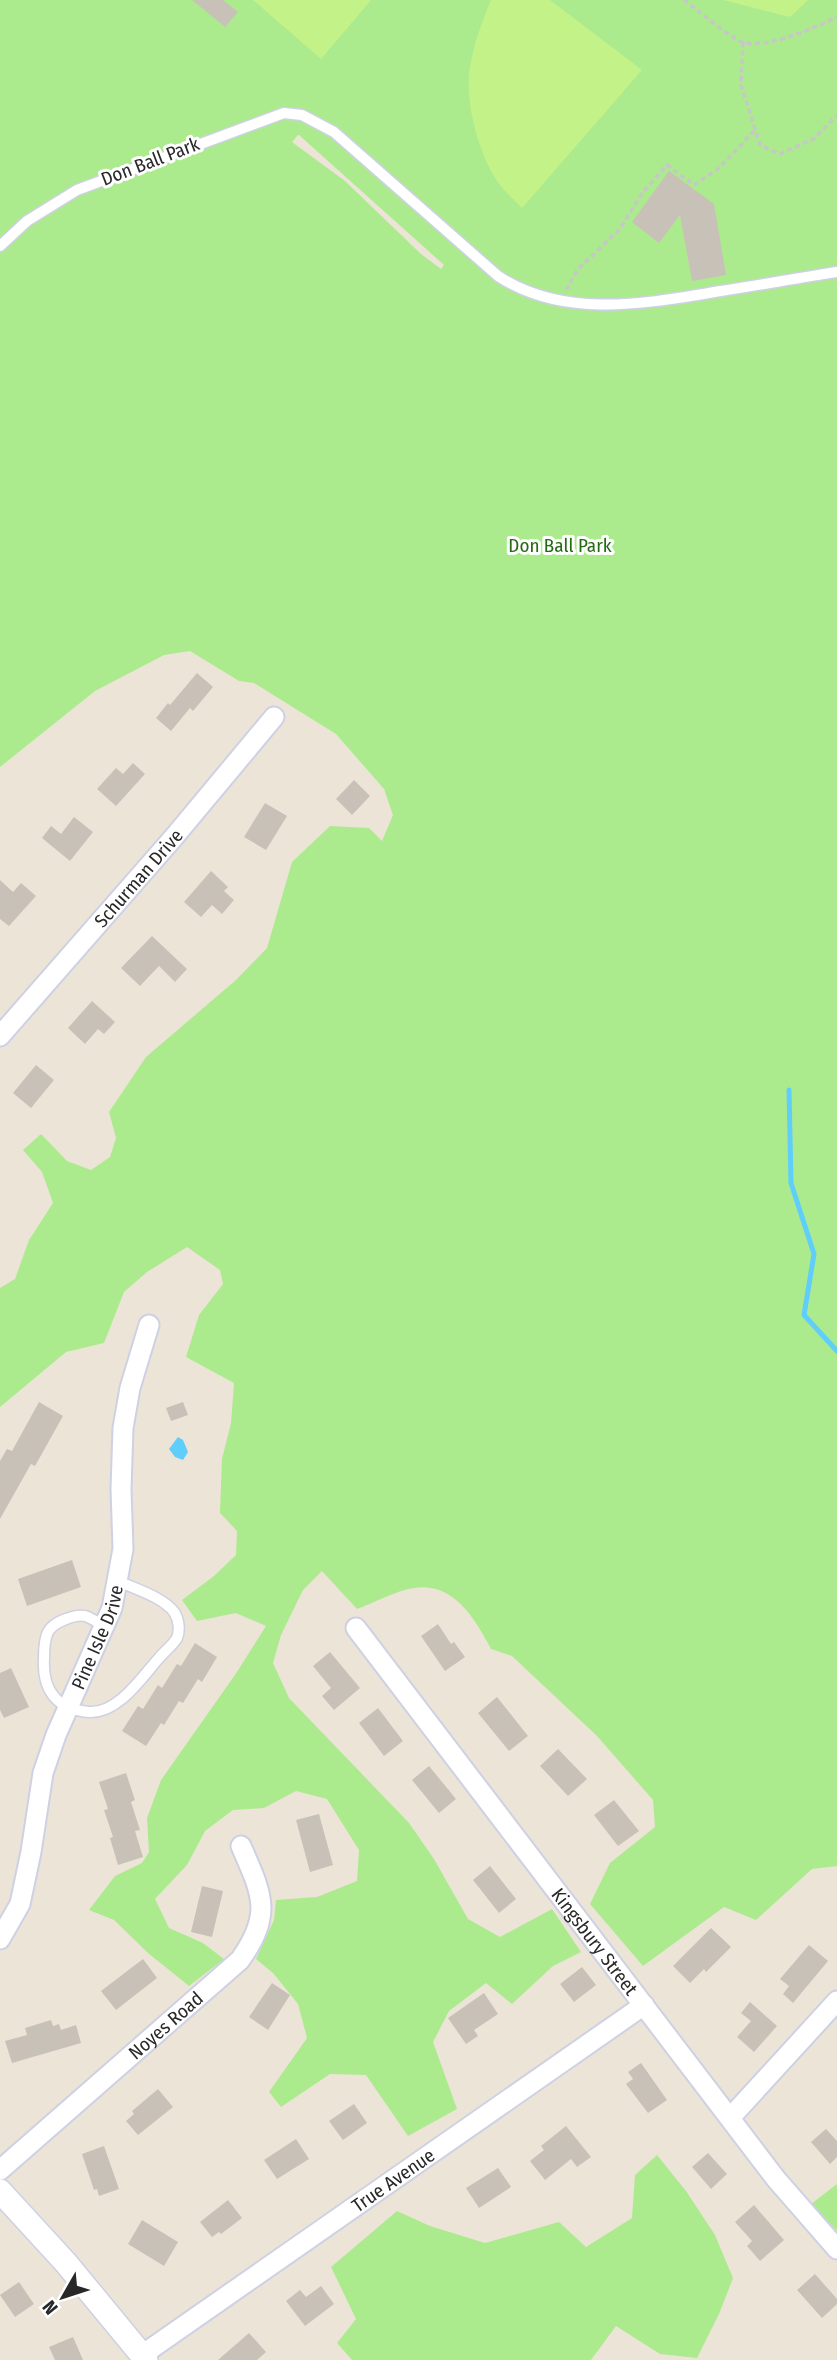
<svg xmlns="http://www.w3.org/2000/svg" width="837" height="2360" font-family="'Fira Sans Condensed',sans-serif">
	<rect width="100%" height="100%" fill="#ede4d8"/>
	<path fill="#acea8e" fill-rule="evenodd" d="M0 0H837V1866L812 1869 756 1920 724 1907 643 1966 590 1904 610 1863 655 1827 653 1800 597 1736 512 1656 491 1649C475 1619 454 1582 414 1588 397 1590 374 1603 357 1609L322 1571 303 1590 281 1635 273 1663 289 1698 409 1823 434 1859 468 1919 500 1937 552 1909 581 1952 553 1966 512 2004 486 1983 449 2011 433 2042 457 2109 408 2136 366 2075 330 2074 281 2107 269 2092 307 2038 298 2004 273 1973 256 1959 274 1920 276 1900 317 1897 357 1881 359 1850 327 1799 296 1791 264 1808 233 1810 205 1831 187 1865 155 1899 169 1928 203 1943 224 1959 189 1986 148 1953 114 1920 89 1910 115 1876 142 1863 149 1852 147 1818 161 1780 237 1672 266 1626 236 1613 197 1621 182 1600 214 1576 236 1555 237 1531 220 1513 222 1459 231 1423 234 1383 186 1357 199 1315 223 1284 220 1270 187 1247 147 1272 124 1292 104 1343 66 1352 0 1407V1288L15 1279 29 1240 53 1203 42 1172 23 1150 41 1134 67 1161 91 1170 110 1157 116 1138 109 1112 146 1057 236 980 267 948 292 862 330 826 369 828 382 841 393 815 384 789 336 734 254 683 239 681 190 651 164 655 95 691 0 767ZM298 135H299L444 265 441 269 421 254 345 181 292 142Z
		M657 2155 686 2191 715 2235 733 2278 719 2314 697 2358 660 2354 616 2326 591 2360H352L337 2343 356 2319 331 2267 397 2211 430 2226 485 2243 559 2222 586 2247 632 2218 635 2175Z
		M837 2184V2231L811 2204Z"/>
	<path fill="#c3f289" d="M253 0H371L321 59Z
		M491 0H550L642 70 522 208C515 200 506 193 500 185 479 157 464 101 470 67 474 43 482 22 491 0Z
		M723 0H808L790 17Z"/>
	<path fill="#5fcefb" d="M178 1437 183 1440 188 1452 183 1460 175 1457 169 1449Z"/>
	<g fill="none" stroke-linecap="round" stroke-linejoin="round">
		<path stroke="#5fcefb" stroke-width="5" d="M789 1090 791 1183 814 1254 804 1315 837 1351"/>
	</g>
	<path fill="#c8c1b8" d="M192 0H223L238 12 225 27Z
		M669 171 714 204 726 275 692 281 680 215 659 243 632 222Z
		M197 673 213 687 193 711 190 708 171 731 156 718 168 703 170 705Z
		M133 763 145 774 116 806 97 789 116 768 123 774Z
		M354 780 370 796 352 815 336 799Z
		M265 803 287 816 266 850 244 837Z
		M74 817 93 832 70 861 42 838 51 826 61 834Z
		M211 871 228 887 224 891 234 900 222 914 212 905 201 917 184 902Z
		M0 880 13 892 21 883 36 896 9 926 0 919Z
		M152 936 187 969 175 982 159 966 140 986 121 968Z
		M92 1001 115 1022 104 1034 98 1029 85 1044 68 1028Z
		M36 1065 54 1080 31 1108 13 1093Z
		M39 1402 63 1416 35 1466 31 1464 0 1519V1461L7 1449 12 1451Z
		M183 1402 188 1415 171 1421 166 1408Z
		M72 1560 81 1587 27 1606 18 1579Z
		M438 1624 451 1644 454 1642 465 1657 445 1671 421 1636Z
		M195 1643 217 1657 202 1682 198 1679 183 1703 179 1701 164 1725 161 1723 146 1746 122 1731 138 1706 143 1709 158 1685 162 1688 177 1664 181 1666Z
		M330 1652 360 1688 334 1710 322 1696 331 1688 313 1666Z
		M11 1668 29 1707 4 1718 0 1710V1673Z
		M497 1697 528 1736 509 1751 478 1713Z
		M378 1708 403 1741 384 1756 359 1723Z
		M558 1749 587 1779 568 1796 540 1766Z
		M429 1766 456 1799 439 1813 412 1780Z
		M126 1773 135 1800 131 1802 140 1830 135 1831 143 1857 118 1865 110 1838 113 1837 104 1810 108 1809 99 1782Z
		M614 1800 639 1831 618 1846 594 1815Z
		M319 1814 333 1865 310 1872 296 1820Z
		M490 1866 516 1899 499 1913 473 1880Z
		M202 1886 223 1891 212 1937 191 1932Z
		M711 1928 731 1947 706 1972 704 1969 690 1983 673 1966Z
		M809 1945 828 1961 793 2003 783 1994 789 1986 780 1979Z
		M143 1959 157 1978 116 2010 101 1991Z
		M582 1967 596 1985 574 2002 560 1984Z
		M272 1983 290 1995 268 2030 249 2017Z
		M484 1993 498 2014 474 2030 478 2036 466 2044 448 2018Z
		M750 2002 777 2026 754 2052 737 2037 751 2021 741 2013Z
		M51 2020 53 2026 59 2024 61 2030 76 2025 81 2043 12 2063 5 2041 27 2035 25 2028Z
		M641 2063 667 2100 648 2113 626 2084 633 2079 628 2072Z
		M158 2089 173 2107 138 2135 126 2121 134 2114 132 2111Z
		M354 2104 367 2123 343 2140 329 2121Z
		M566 2126 591 2157 577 2167 571 2159 545 2180 530 2161 544 2150 541 2146Z
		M826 2129 837 2141V2157L830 2164 811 2142Z
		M296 2139 309 2159 277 2179 264 2160Z
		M104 2146 119 2189 99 2196 97 2189 94 2190 82 2154Z
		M708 2153 727 2174 711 2189 692 2167Z
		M498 2168 511 2187 479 2208 466 2188Z
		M228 2200 242 2218 221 2234 219 2232 212 2237 200 2222Z
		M754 2205 784 2240 760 2261 747 2246 752 2241 735 2222Z
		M142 2220 178 2242 164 2266 128 2244Z
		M815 2274 837 2299V2304L822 2318 797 2290Z
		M19 2282 34 2304 15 2317 0 2295Z
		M321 2286 334 2304 305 2326 286 2301 300 2290 306 2297Z
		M249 2333 266 2352 257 2360H218Z
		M73 2337 83 2360H55L49 2347Z"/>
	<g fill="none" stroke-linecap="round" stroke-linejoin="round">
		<g stroke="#cdd1e3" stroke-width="13">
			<path id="service" d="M0 246 27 221 77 190 284 113 302 115 334 132 498 276C565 320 648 303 721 291 760 285 798 278 837 272
				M104 1626C98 1623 92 1618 85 1616 75 1614 53 1622 48 1632 44 1640 44 1650 44 1658 42 1690 56 1709 89 1712 118 1714 142 1677 159 1658 164 1652 173 1645 177 1638 180 1631 179 1619 174 1612 163 1597 135 1589 118 1581"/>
		</g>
		<g stroke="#cdd1e3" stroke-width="23">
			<g id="minor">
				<path id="s1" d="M0 1036 174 837 274 717"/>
				<path id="s2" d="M356 1628 776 2179 837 2249"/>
				<path id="s3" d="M0 1939 20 1904 31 1852 43 1773 56 1735 112 1608 123 1549 121 1489 123 1428 130 1388 149 1325"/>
				<path d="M730 2118 837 2001"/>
				<path id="s4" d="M0 2170 240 1960C273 1914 262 1894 241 1846"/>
				<path id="s5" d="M142 2355 644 2005"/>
			</g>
		</g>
		<g stroke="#cdd1e3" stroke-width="26">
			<path id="tertiary" d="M0 2191 66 2263 146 2360"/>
		</g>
		<path stroke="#c7c7c7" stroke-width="3.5" stroke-dasharray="5 3.5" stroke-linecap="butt" d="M684 0C697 9 729 37 742 42 765 50 817 27 837 17
			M743 42 741 85 760 145 780 154 815 138 837 115
			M566 290 578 269 619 230 643 192 667 165 694 185 719 168 755 130"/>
		<use href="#service" stroke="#fff" stroke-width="10"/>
		<use href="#minor" stroke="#fff" stroke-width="19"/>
		<use href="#tertiary" stroke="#fff" stroke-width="23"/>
	</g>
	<g text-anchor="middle" stroke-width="6" stroke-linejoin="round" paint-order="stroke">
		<g font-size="19" fill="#282828" stroke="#fff">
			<text transform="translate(150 161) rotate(-21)" y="7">Don Ball Park</text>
			<text dy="7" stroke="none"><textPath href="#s1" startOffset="210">Schurman Drive</textPath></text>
			<text dy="7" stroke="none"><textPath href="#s3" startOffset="320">Pine Isle Drive</textPath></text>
			<text dy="7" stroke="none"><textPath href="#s2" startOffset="394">Kingsbury Street</textPath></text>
			<text dy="7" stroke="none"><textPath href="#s4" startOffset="220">Noyes Road</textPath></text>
			<text dy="7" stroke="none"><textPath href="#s5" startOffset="306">True Avenue</textPath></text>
		</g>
		<g font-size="19" fill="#236c12" stroke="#fff">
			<text x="560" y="552">Don Ball Park</text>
		</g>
	</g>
	<g transform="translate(63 2297) rotate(231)" stroke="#ffffff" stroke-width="5" paint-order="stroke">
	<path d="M0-5L12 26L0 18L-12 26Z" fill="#282828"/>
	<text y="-10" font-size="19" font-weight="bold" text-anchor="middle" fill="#282828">N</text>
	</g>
</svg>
